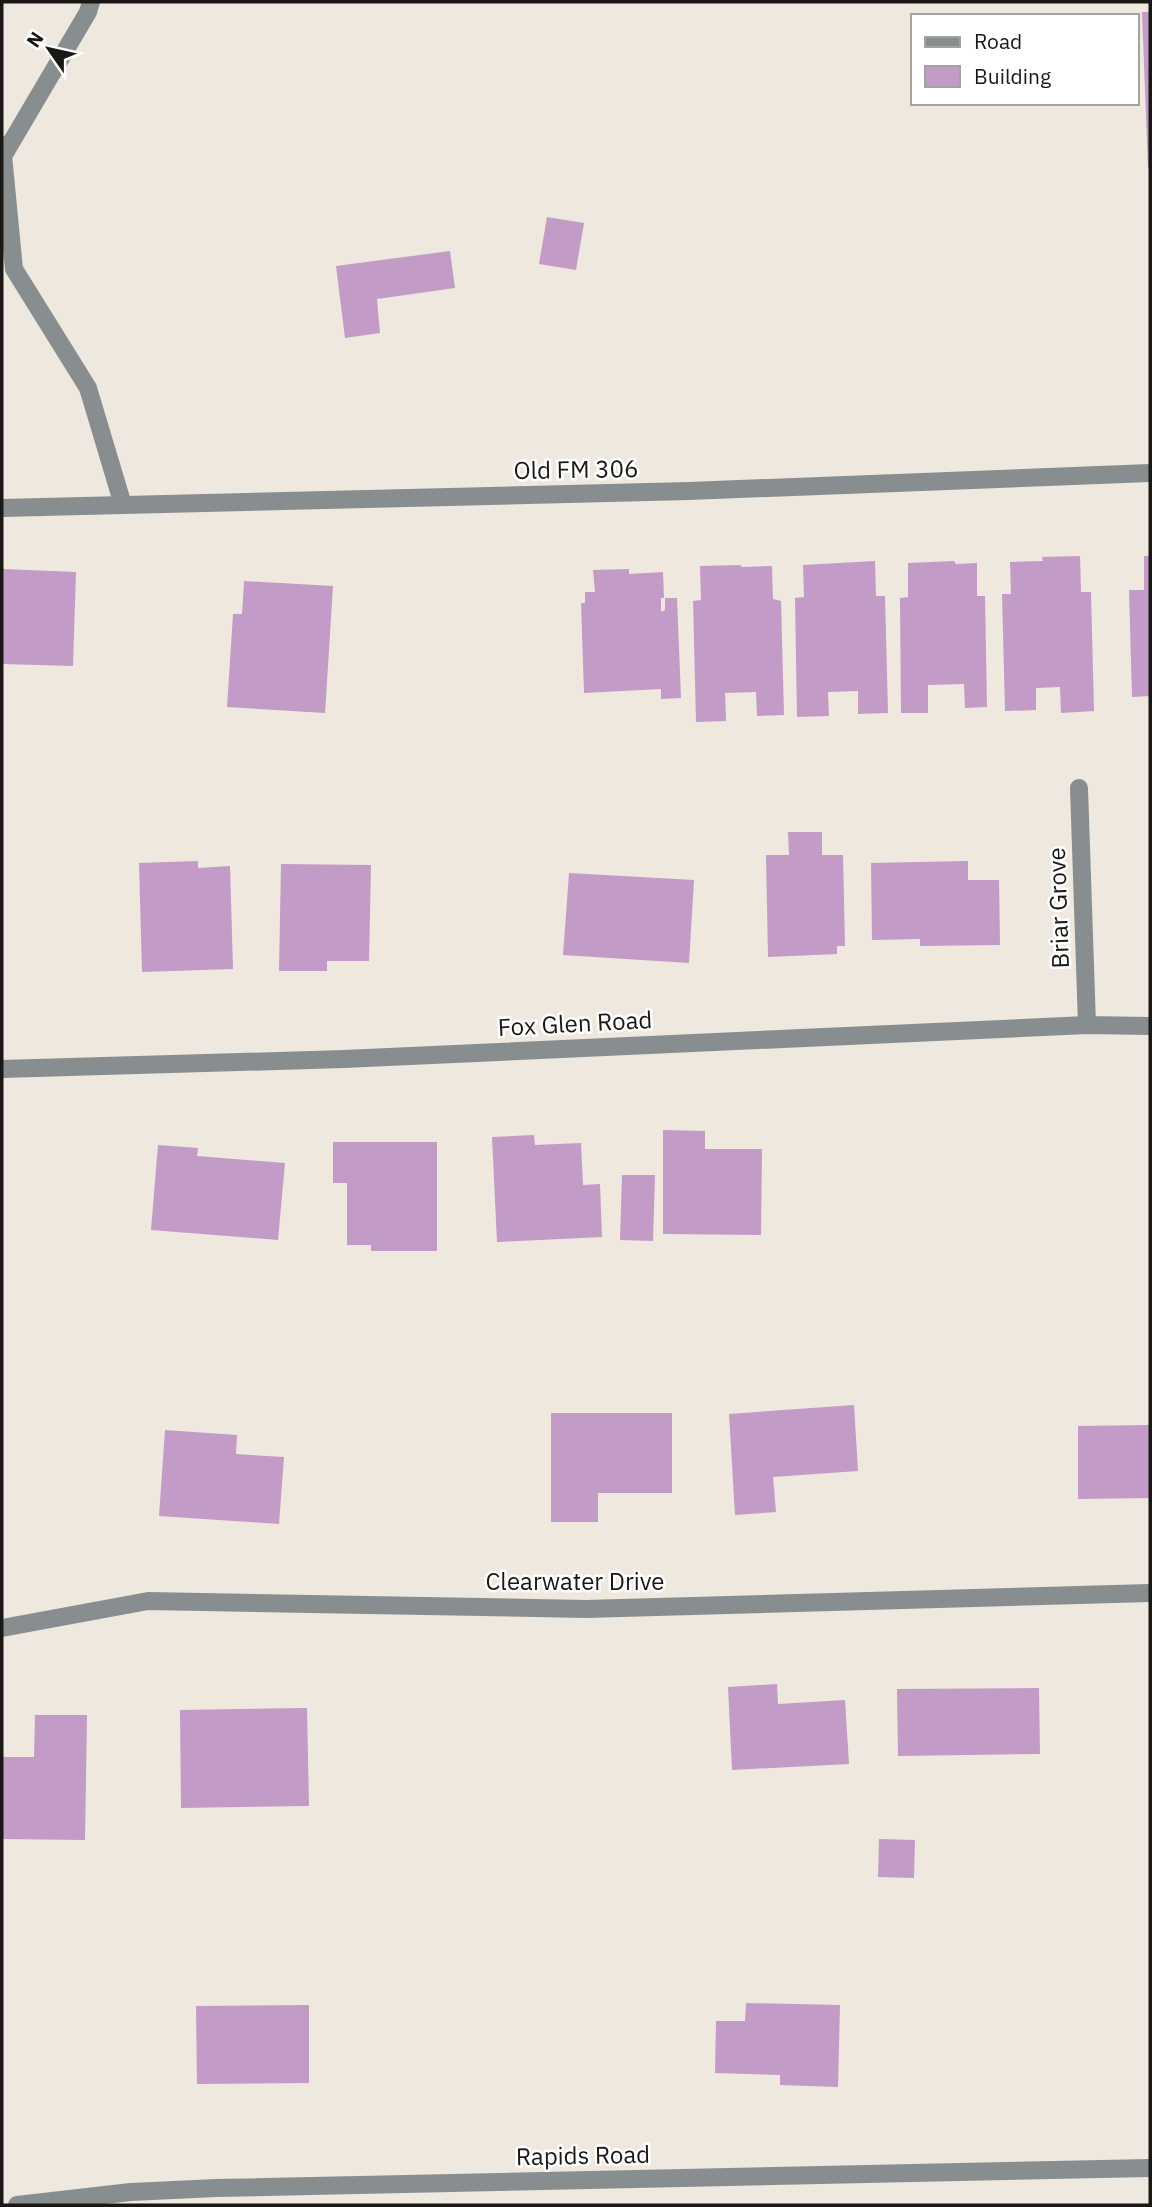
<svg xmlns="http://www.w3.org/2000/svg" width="1152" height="2207" font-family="'IBM Plex Sans',sans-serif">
	<rect width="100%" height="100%" fill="#eee8de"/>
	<path fill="#c29bc7" d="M1142 12H1150V168H1148Z
		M547 217 584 223 576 270 539 264Z
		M450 251 455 288 377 299 380 333 345 338 336 266Z
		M1080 556 1081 592H1091L1094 711 1061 713 1060 687 1036 688V710L1005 711 1002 594H1011L1010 562 1043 561 1042 557Z
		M1144 556H1150V696L1132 697 1129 590H1144Z
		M875 561 876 596H885L888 713 858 714V691L828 692 829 716 797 717 795 598 804 597 803 565Z
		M954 561 956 564 977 563V596H985L987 707 965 708 964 684 928 685V713H901L900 598 908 597V563Z
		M740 565 742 567 772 566 773 599 781 601 784 715 757 716 756 692 725 693 726 721 696 722 693 601 701 600 700 566Z
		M2 569 76 572 73 666 2 664Z
		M629 569V574L663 572 664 598H661V612L665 610V598H677L681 698 661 699V689L584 693 581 603H585V592H595L593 570Z
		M244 581 333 586 325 713 227 707 233 614H242Z
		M788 832H822V855H843L845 946H837V954L768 957 766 855H789Z
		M198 861V868L230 866 233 969 142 972 139 863Z
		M968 861V880H999L1000 945 920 946V939L872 940 871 863Z
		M281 864 371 865 369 961H327V971H279Z
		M569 873 694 880 689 963 563 955Z
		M663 1130 705 1131V1149H762L761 1235 663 1234Z
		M534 1135 535 1145 581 1143 583 1185 600 1184 602 1237 497 1242 492 1137Z
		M333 1142H437V1251H371V1245H347V1183H333Z
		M158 1145 198 1148 197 1156 285 1163 278 1240 151 1230Z
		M622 1175H655L653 1241 620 1240Z
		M854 1405 858 1471 773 1477 776 1512 735 1515 729 1414Z
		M551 1413H672V1493H598V1522H551Z
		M1150 1425V1498L1078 1499V1426Z
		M165 1430 237 1435 236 1454 284 1457 279 1524 159 1516Z
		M777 1684 778 1704 845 1700 849 1764 732 1770 728 1687Z
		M1039 1688 1040 1754 898 1756 897 1689Z
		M307 1708 309 1806 181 1808 180 1710Z
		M35 1715H87L85 1840 2 1839V1757H34Z
		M879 1839 915 1840 914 1878 878 1877Z
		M746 2003 840 2005 838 2087 780 2085V2075L715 2073 716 2021H745Z
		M309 2005V2083L197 2084 196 2006Z"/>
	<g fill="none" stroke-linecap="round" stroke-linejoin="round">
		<path stroke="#888e8f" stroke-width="18" d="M2 145 14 269 88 388 123 505
			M2 158 88 12 91 2"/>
		<path stroke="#888e8f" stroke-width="18" d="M1079 788 1087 1025
			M2 1069 344 1059 1087 1025 1150 1026
			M2 1628 148 1601 586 1609 1150 1593
			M17 2205 131 2192 216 2188 1150 2168"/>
		<path stroke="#888e8f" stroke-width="18" d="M2 508 689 491 1150 473"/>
	</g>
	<g text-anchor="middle" stroke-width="5" stroke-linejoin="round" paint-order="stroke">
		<g font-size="24" fill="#1a1815" stroke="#fff">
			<text transform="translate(576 470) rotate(-1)" y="8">Old FM 306</text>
			<text transform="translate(1059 908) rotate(-92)" y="8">Briar Grove</text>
			<text transform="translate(575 1024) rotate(-3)" y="8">Fox Glen Road</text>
			<text x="575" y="1590">Clearwater Drive</text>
			<text transform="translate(583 2156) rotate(-1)" y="8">Rapids Road</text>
		</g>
	</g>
	<rect width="1152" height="2207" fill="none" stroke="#1a1815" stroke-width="7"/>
	<rect x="911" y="14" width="228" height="91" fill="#ffffff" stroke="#a3a3a1" stroke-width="2"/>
	<rect x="925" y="37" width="35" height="10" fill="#888e8f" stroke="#a3a3a1" stroke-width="2"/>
	<text x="974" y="49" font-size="21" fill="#1a1815">Road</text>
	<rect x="925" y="66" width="35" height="21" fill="#c29bc7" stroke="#a3a3a1" stroke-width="2"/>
	<text x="974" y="84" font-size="21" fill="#1a1815">Building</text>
	<g transform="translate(49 49) rotate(304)" stroke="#ffffff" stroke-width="5" paint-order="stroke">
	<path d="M0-5L12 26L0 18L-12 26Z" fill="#1a1815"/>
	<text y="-10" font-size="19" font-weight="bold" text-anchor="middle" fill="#1a1815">N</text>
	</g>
</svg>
